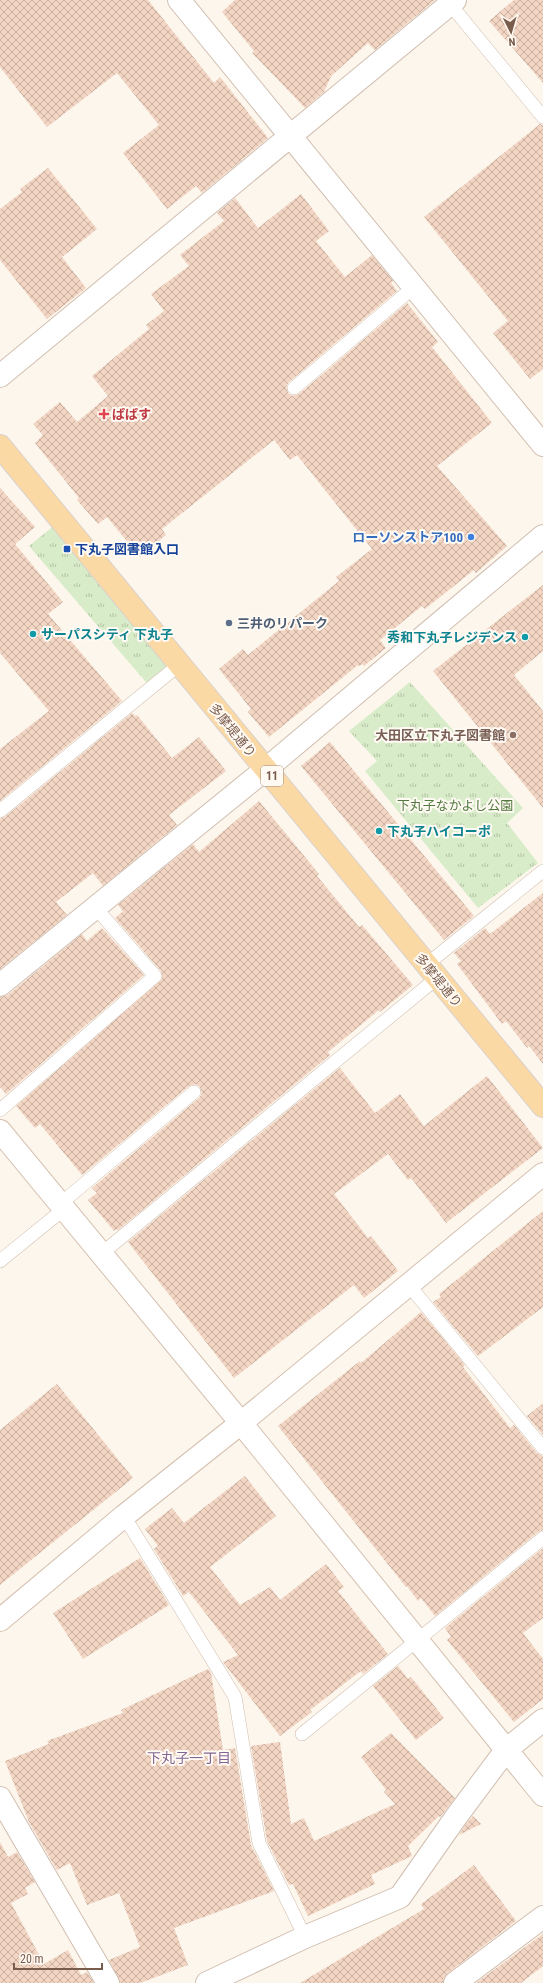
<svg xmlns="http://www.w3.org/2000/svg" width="543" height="1983" font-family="'Roboto Condensed','Noto Sans JP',sans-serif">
	<defs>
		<pattern id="park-tufts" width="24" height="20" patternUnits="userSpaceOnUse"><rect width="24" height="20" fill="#d8ecc9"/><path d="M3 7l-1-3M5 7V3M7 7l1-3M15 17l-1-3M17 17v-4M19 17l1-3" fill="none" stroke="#b4c2a5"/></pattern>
		<pattern id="building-cross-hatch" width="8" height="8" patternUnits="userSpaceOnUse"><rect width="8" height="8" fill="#f3d5c3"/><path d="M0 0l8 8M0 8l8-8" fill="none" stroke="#cab0a1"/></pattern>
	</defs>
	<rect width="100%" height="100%" fill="#fdf6ec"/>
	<path fill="url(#park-tufts)" d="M61 520 180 664 151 688 29 546Z
		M410 682 523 808 507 823 538 863 478 908 365 771 377 761 349 731Z"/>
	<path fill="url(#building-cross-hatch)" d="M0 0H148L214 83 220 77 268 138 202 193 196 186 167 209 123 153 159 125 117 73 47 127 0 67Z
		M235 0H435L375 50 368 43 331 76 324 92 305 108 252 53 254 51 222 12Z
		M514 0H543V83L489 21Z
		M540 124 543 125V369L530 379 493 333 508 321 424 217Z
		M48 168 97 229 62 257 86 288 47 319 0 260V209L22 192 20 189Z
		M301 194 329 231 316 241 345 277 372 255 393 281 391 283 397 291 289 382 286 386 288 393 292 396 299 394 407 303 438 342 432 347 492 423 437 466 507 546 476 573 474 570 425 609 422 606 380 640 386 648 364 666 362 664 359 666 358 665 269 737 248 712 251 709 219 669 243 649 248 655 339 581 336 577 372 549 297 455 290 460 274 440 162 529 166 535 140 557 107 517 98 524 77 500 79 498 35 443 43 435 33 424 60 402 77 422 108 396 92 376 149 329 146 325 164 311 151 294 189 266 180 255 224 221 217 213 235 198 258 228Z
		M0 488 35 527 15 544 63 602 48 614 122 701 0 801V749L49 711 0 653Z
		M543 585V651L514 675 543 711V808L433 671Z
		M132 713 135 716 137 715 172 758 199 737 226 771 169 815 177 825 103 886 93 873 56 902 67 915 0 969V819L5 817Z
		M330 742 474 916 444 940 301 766Z
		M259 801 319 874 317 876 359 927 362 925 413 985 380 1012 379 1010 328 1052 330 1055 118 1230 117 1229 114 1231 88 1200 97 1193 92 1188 199 1098 202 1094 200 1087 196 1084 189 1086 82 1175 40 1124 35 1128 16 1106 162 979 161 971 115 918 123 911 118 905 193 844 199 852Z
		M543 893V1064L529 1046 527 1048 506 1021 502 1024 457 964 461 961 454 953 485 928 490 934Z
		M102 928 144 975 6 1094 0 1087V997L8 995 82 934 87 941Z
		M340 1068 375 1113 400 1094 424 1126 487 1076 543 1148 446 1223 411 1178 408 1180 388 1154 334 1194 368 1238 371 1236 398 1271 364 1298 354 1285 234 1378 128 1242Z
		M543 1211V1307L478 1356 433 1302 441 1297 439 1294Z
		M421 1312 465 1365 463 1367 510 1428 514 1425 537 1453 543 1456V1530L538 1532 435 1616 421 1598 418 1601 407 1586 406 1587 278 1426 360 1361 361 1363Z
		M57 1384 133 1478 0 1585V1430Z
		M543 1403V1435L527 1416Z
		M245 1476 276 1516 210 1567 240 1605 270 1587 280 1600 326 1564 344 1587 338 1591 388 1654 363 1674 361 1671 349 1680 310 1710 312 1712 280 1736 223 1662 238 1655 189 1592 183 1596 154 1549 158 1546 145 1529 172 1508 184 1523Z
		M543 1548V1618L523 1633 543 1659V1699L514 1722 447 1640 451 1637 445 1628Z
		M140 1558 169 1605 83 1659 53 1613Z
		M398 1666 408 1679 411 1677 444 1718 416 1740 373 1686Z
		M208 1669 211 1673 223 1750 235 1748 251 1845 274 1891 174 1928 188 1965 140 1983H120L109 1960 140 1947 119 1893 87 1905 70 1863 57 1870 29 1822 5 1761 49 1744 47 1741 123 1713 121 1710Z
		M391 1733 455 1798 440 1817 439 1816 408 1846 412 1856 371 1875 375 1884 308 1916 293 1884 289 1885 267 1841 251 1746 280 1742 291 1824 304 1818 314 1841 395 1804 384 1792 386 1790 361 1757Z
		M473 1816 481 1824 459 1835 466 1824Z
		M0 1842 8 1857 17 1852 35 1882 25 1888 28 1894 11 1903 44 1964 68 1950 81 1975 87 1972 94 1983H0Z
		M474 1865 516 1921 448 1973 444 1978 443 1983H300L424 1909 421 1904Z
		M543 1934V1966L521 1983H476Z"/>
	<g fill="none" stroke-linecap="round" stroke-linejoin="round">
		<g stroke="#d1beb0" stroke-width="14">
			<path id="lane" d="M450 4 543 117
				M294 388 414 287
				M0 811 180 664
				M426 965 543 871
				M0 1110 155 976 95 907
				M60 1204 194 1092
				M101 1254 437 978
				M0 1261 64 1209
				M408 1284 543 1448
				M124 1516 235 1697 259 1843 305 1937
				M302 1734 543 1538"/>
		</g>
		<g stroke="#d1beb0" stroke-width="24">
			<path id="street" d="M179 0 543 445
				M0 376 455 0
				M0 985 266 769 543 536
				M0 1798 108 1983
				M207 1983 305 1937 400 1897 456 1817 506 1750 543 1720
				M455 1983 543 1917"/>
		</g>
		<g stroke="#d6c0b0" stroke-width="24">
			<path id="secondary" d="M0 1131 241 1423 543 1795
				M0 1620 124 1516 241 1423 543 1174"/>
		</g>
		<g stroke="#dad1cd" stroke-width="24">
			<path id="primary" d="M0 446 543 1106"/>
		</g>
		<use href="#lane" stroke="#fff" stroke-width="13"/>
		<use href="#street" stroke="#fff" stroke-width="22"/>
		<use href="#secondary" stroke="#fff" stroke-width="22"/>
		<use href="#primary" stroke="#fbd9a5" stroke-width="22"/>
	</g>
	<path fill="#e0444e" stroke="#fffaf3" stroke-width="1.5" d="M102 408h4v4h4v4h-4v4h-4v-4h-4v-4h4z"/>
	<circle fill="#3f7fe0" stroke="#fffaf3" stroke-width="1.5" cx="471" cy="537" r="4"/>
	<rect fill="#1a4fb4" stroke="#fffaf3" stroke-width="1.5" x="63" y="545" width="8" height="8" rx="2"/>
	<circle fill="#5c6f8a" stroke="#fffaf3" stroke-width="1.5" cx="229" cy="623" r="4"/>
	<g fill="#0f9aa8" stroke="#fffaf3" stroke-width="1.5">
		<circle cx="33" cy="634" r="4"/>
		<circle cx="525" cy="637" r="4"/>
		<circle cx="379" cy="831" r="4"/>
	</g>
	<circle fill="#8d6e63" stroke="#fffaf3" stroke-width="1.5" cx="513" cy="735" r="4"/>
	<g text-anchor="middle" stroke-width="4" stroke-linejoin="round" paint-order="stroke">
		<rect fill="#fffaf3" stroke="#a28b7f" stroke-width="1" x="261" y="766" width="22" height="20" rx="3"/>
		<g font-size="12" font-weight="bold" fill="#7a5c4d">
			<text x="272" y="780">11</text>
		</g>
		<g font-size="13" font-weight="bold" fill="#be3a42" stroke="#fffaf3" text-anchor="start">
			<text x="112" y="419">ぱぱす</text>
		</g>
		<g font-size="13" font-weight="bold" fill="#366cbe" stroke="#fffaf3" text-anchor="end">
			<text x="463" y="542">ローソンストア100</text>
		</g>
		<g font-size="13" font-weight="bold" fill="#164399" stroke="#fffaf3" text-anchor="start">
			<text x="75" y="554">下丸子図書館入口</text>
		</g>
		<g font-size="13" font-weight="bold" fill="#4e5e75" stroke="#fffaf3" text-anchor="start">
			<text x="237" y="628">三井のリパーク</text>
		</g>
		<g font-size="13" font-weight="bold" fill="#0d838f" stroke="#fffaf3" text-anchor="start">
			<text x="41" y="639">サーパスシティ 下丸子</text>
			<text x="517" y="642" text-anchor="end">秀和下丸子レジデンス</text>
			<text x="387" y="836">下丸子ハイコーポ</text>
		</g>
		<g font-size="13" fill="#7a5c4d" stroke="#fffaf3">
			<text transform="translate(233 730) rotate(51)" y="5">多摩堤通り</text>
			<text transform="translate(439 980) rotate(51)" y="5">多摩堤通り</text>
		</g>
		<g font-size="13" font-weight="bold" fill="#785e54" stroke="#fffaf3" text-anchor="end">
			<text x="505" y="740">大田区立下丸子図書館</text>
		</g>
		<g font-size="13" fill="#537a41" stroke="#fffaf3">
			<text x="455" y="810">下丸子なかよし公園</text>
		</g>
		<g font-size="14" fill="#846695" stroke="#fffaf3">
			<text x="189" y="1763">下丸子一丁目</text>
		</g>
	</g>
	<g transform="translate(511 32) rotate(175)" stroke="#fffaf3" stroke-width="3" paint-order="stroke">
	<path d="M0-3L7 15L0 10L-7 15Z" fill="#7a5c4d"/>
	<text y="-6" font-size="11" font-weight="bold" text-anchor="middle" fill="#7a5c4d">N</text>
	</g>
	<path d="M14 1963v6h88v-6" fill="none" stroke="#7a5c4d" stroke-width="2"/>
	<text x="20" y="1963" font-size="12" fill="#7a5c4d" stroke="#fffaf3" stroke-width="3" paint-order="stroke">20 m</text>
</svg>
